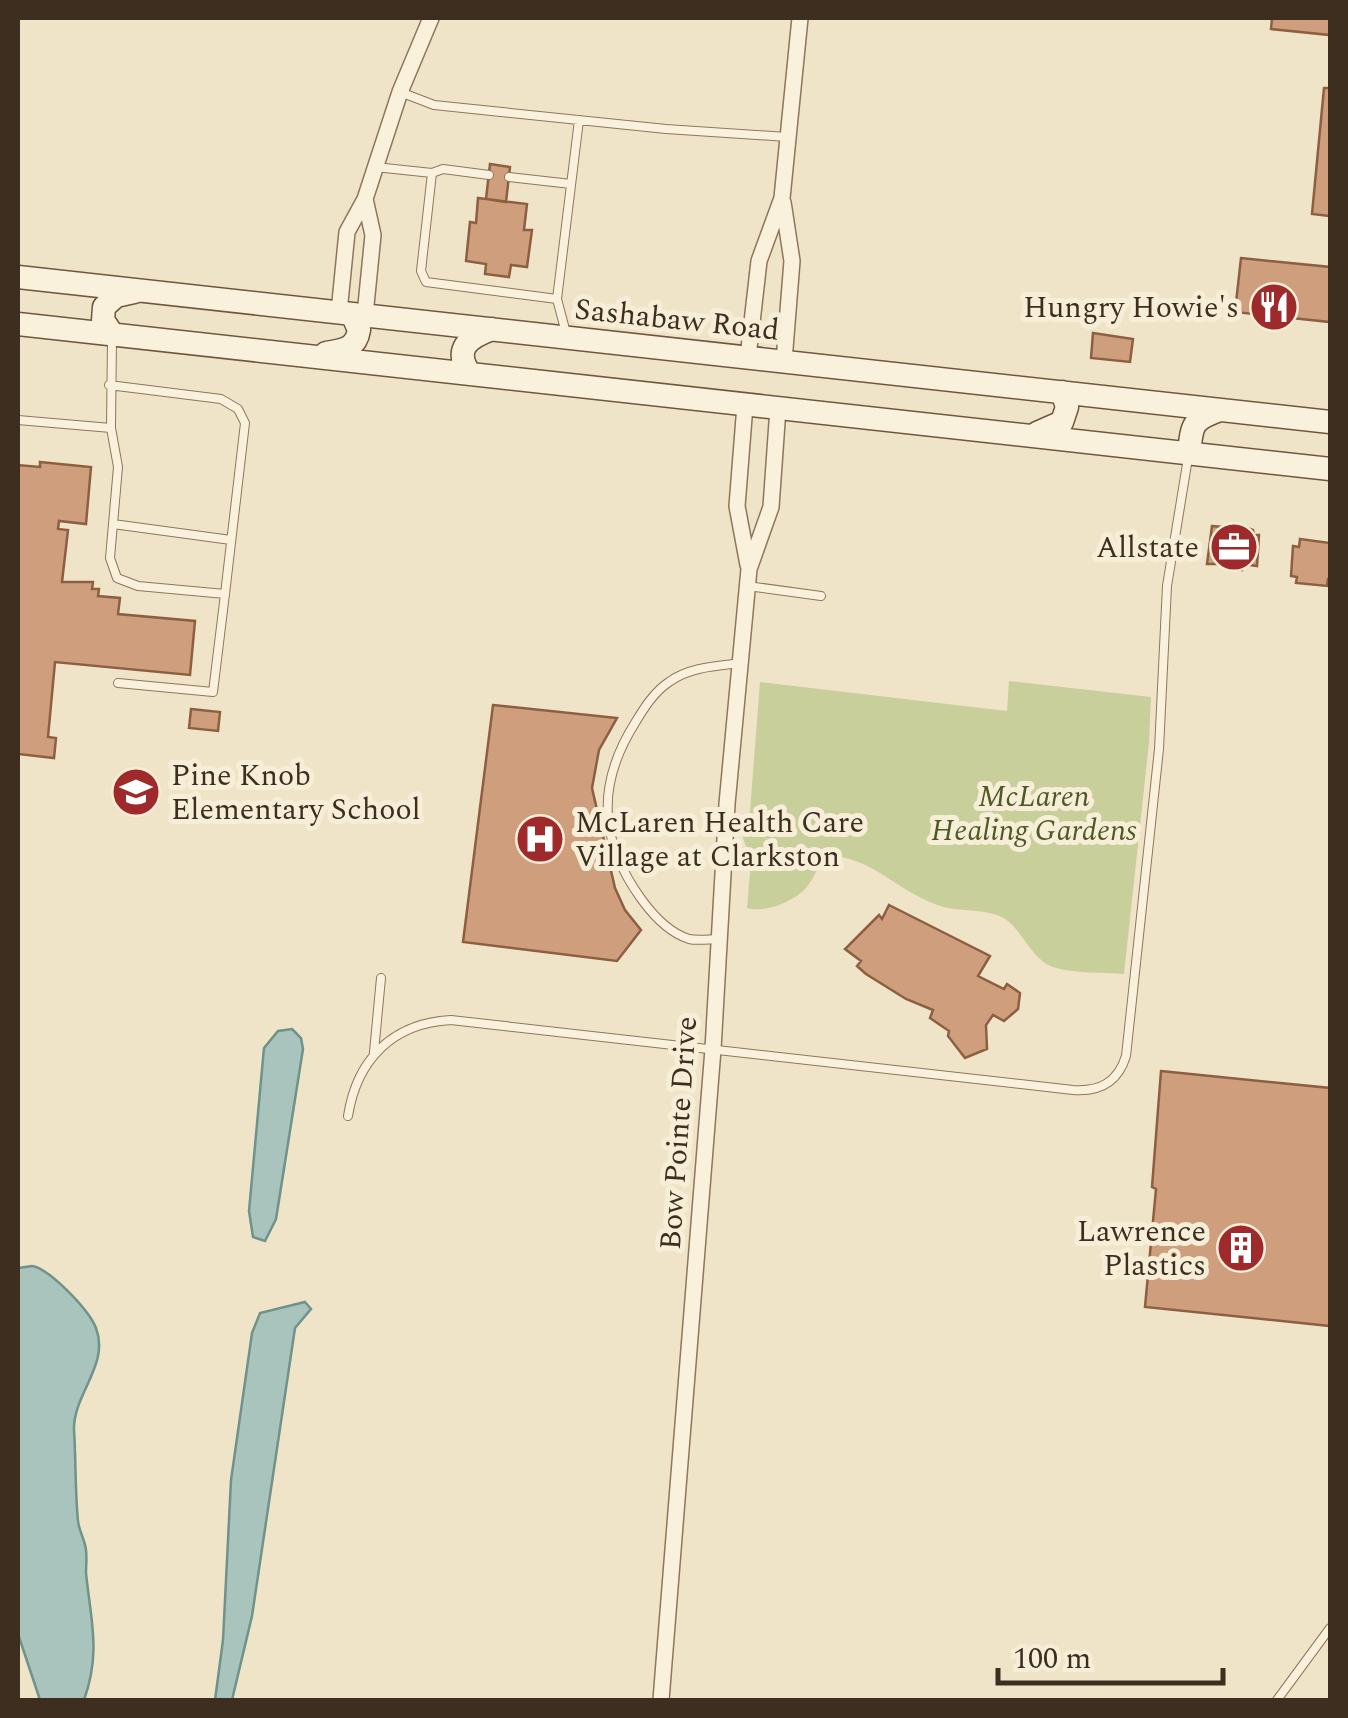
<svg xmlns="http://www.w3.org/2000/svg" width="1348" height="1718" font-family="Spectral,serif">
	<rect width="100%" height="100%" fill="#f0e4c8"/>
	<path fill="#c9cf9b" d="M1009 681 1151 697 1149 743 1124 974C1102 972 1074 974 1053 967 1032 960 1022 930 1005 919 986 907 958 913 937 905 894 889 873 857 825 855 818 866 812 884 802 892 789 903 764 913 747 908L751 860 743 838 750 811 760 682 1007 711Z"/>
	<path fill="#a9c4bc" stroke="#6f938a" stroke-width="2.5" d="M292 1029 301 1038 303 1049 276 1219 265 1241 253 1237 249 1211 264 1048 278 1031Z
		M32 1266C50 1269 89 1310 96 1328 110 1365 73 1394 74 1430 76 1460 75 1491 78 1521 79 1531 85 1540 86 1550 87 1558 86 1566 86 1573 91 1622 101 1652 84 1700H40L18 1634V1268Z
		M305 1302 311 1309 295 1328 252 1616 232 1700H215L223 1640 231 1480 252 1333 260 1313Z"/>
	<path fill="#cf9f7d" stroke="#8d5f41" stroke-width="2.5" d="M1272 18H1330V35L1271 29Z
		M1324 88H1330V216L1312 214Z
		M490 164 510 167 506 202 486 199Z
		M478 198 527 204 524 230H532L527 267 511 265 509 277 485 274 486 264 466 261 470 222 476 223Z
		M1241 258 1330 267V322L1235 312Z
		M1093 333 1133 339 1130 362 1091 358Z
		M40 462 91 467 86 524 59 521 58 529 68 530 62 582H93L92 589H99L98 596 120 598 118 614 195 621 190 675 55 662 48 737 56 738 54 758 18 754V465L40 467Z
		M1212 526 1234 528V535L1240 532 1241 526 1253 530 1254 535H1259L1257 566 1243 564 1242 570 1230 568 1231 561 1218 559V564H1207Z
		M1300 539 1330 543V579H1328L1327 586 1296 583 1297 577 1291 576 1293 546 1299 547Z
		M493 705 617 718 599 750 592 788 615 888 625 910 641 930 617 961 463 942Z
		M191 709 220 712 218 731 189 728Z
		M889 905 990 956 978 976 1004 989 1007 984 1020 993 1018 1009 1004 1021 993 1015 986 1025 987 1049 965 1058 948 1036 949 1031 930 1018 933 1010 906 999 866 974 857 966 861 961 845 949 879 915 882 919Z
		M1161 1071 1330 1088V1326L1145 1307 1156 1189 1152 1187Z"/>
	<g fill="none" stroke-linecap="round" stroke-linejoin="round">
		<g stroke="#8d765c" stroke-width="10">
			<path id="lane" d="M400 92 434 105 666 129 787 137
				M375 167 432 173 421 271 426 282 557 299
				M432 173 443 169 489 175
				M509 177 571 184
				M566 333 557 299 579 120
				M112 339 111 428 118 467 110 558 117 578 138 586 225 594 213 692 118 683
				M109 385 221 399 238 409 245 423 225 594
				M18 420 111 428
				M113 524 231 540
				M748 586 821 596
				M719 939C710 939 698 941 689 939 670 933 653 915 642 900 599 841 596 785 635 723 644 708 654 692 669 682 689 667 717 666 742 663
				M374 1052 381 978
				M348 1116C357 1059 393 1023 451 1020L1073 1090C1100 1092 1118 1082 1126 1056L1159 749 1167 586 1188 458
				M1277 1700 1330 1628"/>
		</g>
		<g stroke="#8d765c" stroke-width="18">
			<path id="street" d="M783 202 792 261 784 361
				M339 312 347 232 365 199 400 92 431 18
				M365 315 373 235 365 199
				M748 357 759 261 782 198 800 18
				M745 405 737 506 748 565
				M661 1700 713 1049 727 804 749 569 771 507 778 408"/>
		</g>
		<g stroke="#6f573f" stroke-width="25">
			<path id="secondary" d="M18 277 1330 422
				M18 324 1330 469
				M113 335 103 320 104 307 116 296 134 292
				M326 353C343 350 356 349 359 330L352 314
				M470 374C453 349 468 338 492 329
				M1037 433 1062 422 1067 407 1062 392
				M1189 453C1192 424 1192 420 1220 410"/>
		</g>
		<use href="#lane" stroke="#faf1dc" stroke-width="8"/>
		<use href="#street" stroke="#faf1dc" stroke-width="15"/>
		<use href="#secondary" stroke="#faf1dc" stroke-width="22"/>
	</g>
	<defs>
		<g id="restaurant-disc" transform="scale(2.5)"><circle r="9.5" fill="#9e2a2b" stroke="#f7eed8"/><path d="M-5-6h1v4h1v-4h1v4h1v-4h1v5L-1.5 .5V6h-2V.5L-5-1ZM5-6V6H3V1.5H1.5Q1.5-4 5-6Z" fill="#fff"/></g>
		<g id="office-disc" transform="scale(2.5)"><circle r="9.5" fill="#9e2a2b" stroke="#f7eed8"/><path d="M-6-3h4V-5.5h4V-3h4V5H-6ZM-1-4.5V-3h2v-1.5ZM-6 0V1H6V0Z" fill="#fff"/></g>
		<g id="school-disc" transform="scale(2.5)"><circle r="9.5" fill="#9e2a2b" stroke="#f7eed8"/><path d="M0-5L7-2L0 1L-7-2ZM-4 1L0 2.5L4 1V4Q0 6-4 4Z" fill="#fff"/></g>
		<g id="hospital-disc" transform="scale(2.5)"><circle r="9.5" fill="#9e2a2b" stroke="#f7eed8"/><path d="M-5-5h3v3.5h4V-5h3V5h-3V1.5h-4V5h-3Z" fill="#fff"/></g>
		<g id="building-disc" transform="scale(2.5)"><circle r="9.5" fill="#9e2a2b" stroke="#f7eed8"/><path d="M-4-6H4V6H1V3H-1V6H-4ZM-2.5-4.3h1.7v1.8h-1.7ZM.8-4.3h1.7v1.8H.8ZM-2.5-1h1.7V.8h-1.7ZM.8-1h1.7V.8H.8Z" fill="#fff"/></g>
	</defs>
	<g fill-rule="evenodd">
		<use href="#restaurant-disc" x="1274" y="307"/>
		<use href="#office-disc" x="1234" y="547"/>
		<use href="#school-disc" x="136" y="792"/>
		<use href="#hospital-disc" x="540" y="839"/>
		<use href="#building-disc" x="1241" y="1248"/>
	</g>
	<g text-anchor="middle" stroke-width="10" stroke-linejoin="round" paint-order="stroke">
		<g font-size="30" fill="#3d2e20" stroke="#f7eed8" text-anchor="end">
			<text x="1239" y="317">Hungry Howie's</text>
			<text x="1199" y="557">Allstate</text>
			<text x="171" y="785" text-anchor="start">Pine Knob<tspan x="171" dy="34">Elementary School</tspan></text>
			<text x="575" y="832" text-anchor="start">McLaren Health Care<tspan x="575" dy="34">Village at Clarkston</tspan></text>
			<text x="1206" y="1241">Lawrence<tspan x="1206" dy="34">Plastics</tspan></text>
		</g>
		<g font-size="30" fill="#3d2e20" stroke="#f7eed8">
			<text transform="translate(677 319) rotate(6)" y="10">Sashabaw Road</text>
			<text transform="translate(678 1133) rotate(-86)" y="10">Bow Pointe Drive</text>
		</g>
		<g font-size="30" font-style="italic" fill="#4d5a26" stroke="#f7eed8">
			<text x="1034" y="806">McLaren<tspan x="1034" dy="34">Healing Gardens</tspan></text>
		</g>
	</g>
	<rect width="1348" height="1718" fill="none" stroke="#3d2e20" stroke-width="40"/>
	<path d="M998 1668v15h225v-15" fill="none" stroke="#3d2e20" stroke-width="5"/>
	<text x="1013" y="1668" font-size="30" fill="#3d2e20" stroke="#f7eed8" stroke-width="8" paint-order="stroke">100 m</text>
</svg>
